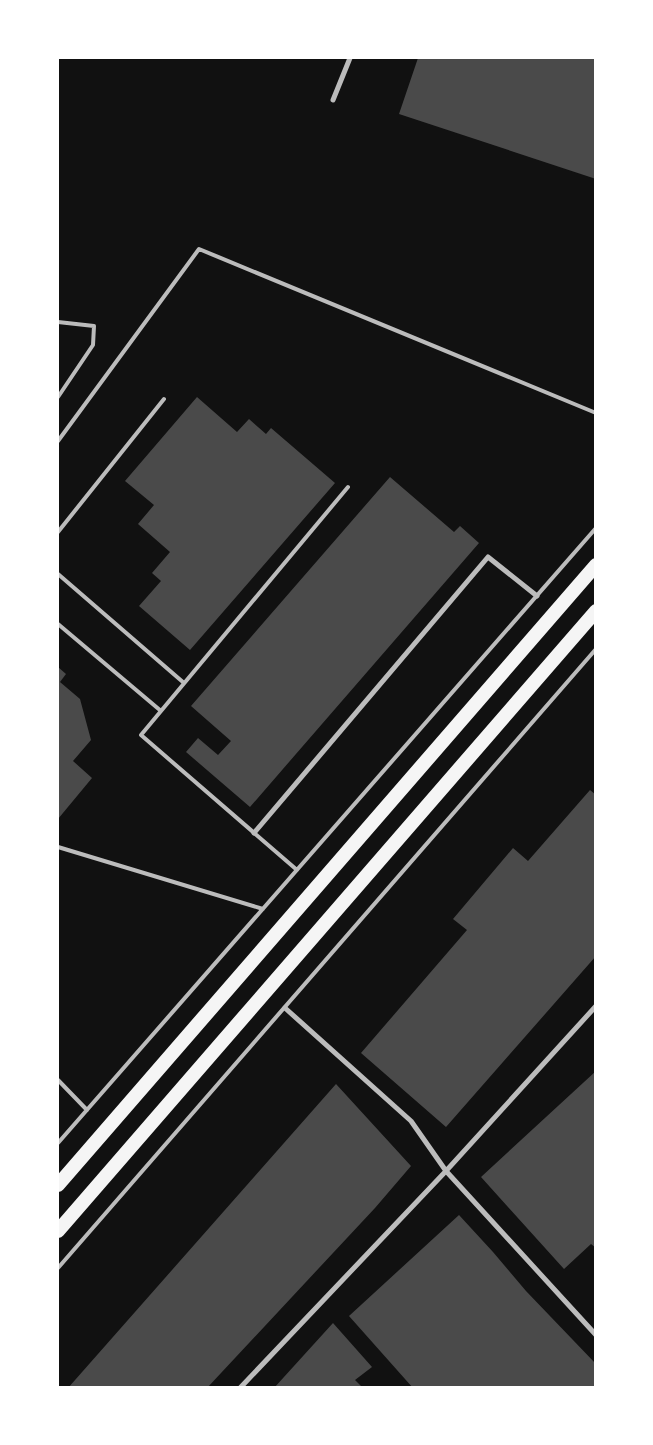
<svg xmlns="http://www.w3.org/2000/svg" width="653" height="1445" font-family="Mulish,sans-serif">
	<rect width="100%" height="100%" fill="#111"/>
	<path fill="#4a4a4a" d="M418 58H596V179L399 114Z
		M197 397 237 432 249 419 266 434 271 428 335 483 190 650 139 606 161 581 152 573 170 552 138 524 154 505 125 481Z
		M390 477 454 532 460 526 479 543 250 807 186 752 198 738 218 755 231 741 191 706Z
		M58 667 66 674 60 682 80 699 91 740 73 761 92 778 58 819Z
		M590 790 596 795V956L446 1127 361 1053 467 930 453 919 513 848 528 861Z
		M596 1071V1248L591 1244 564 1269 481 1177Z
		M336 1084 411 1166 375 1208 207 1388H68Z
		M459 1215 493 1252 526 1291 596 1364V1388H413L349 1316Z
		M333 1323 372 1367 355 1380 363 1388H274Z"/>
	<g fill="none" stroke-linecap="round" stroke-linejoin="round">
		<path stroke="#bcbcbc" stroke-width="4" d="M58 322 94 326 93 345 58 397
			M58 441 199 249 596 413
			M58 532 164 399
			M58 574 184 683
			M58 624 161 711
			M58 847 263 909
			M297 870 141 735 348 487
			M58 1080 87 1110
			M58 1143 596 528
			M58 1268 596 649"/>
		<path stroke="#bcbcbc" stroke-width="5" d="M333 100 350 58
			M254 833 488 557 537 596
			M285 1008 411 1121 446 1171 596 1335
			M240 1388 446 1171 596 1006"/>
		<path stroke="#f5f5f5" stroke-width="14" d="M58 1185 596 565
			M58 1231 596 611"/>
	</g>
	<rect width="653" height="1445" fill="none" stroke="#ffffff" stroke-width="118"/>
</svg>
